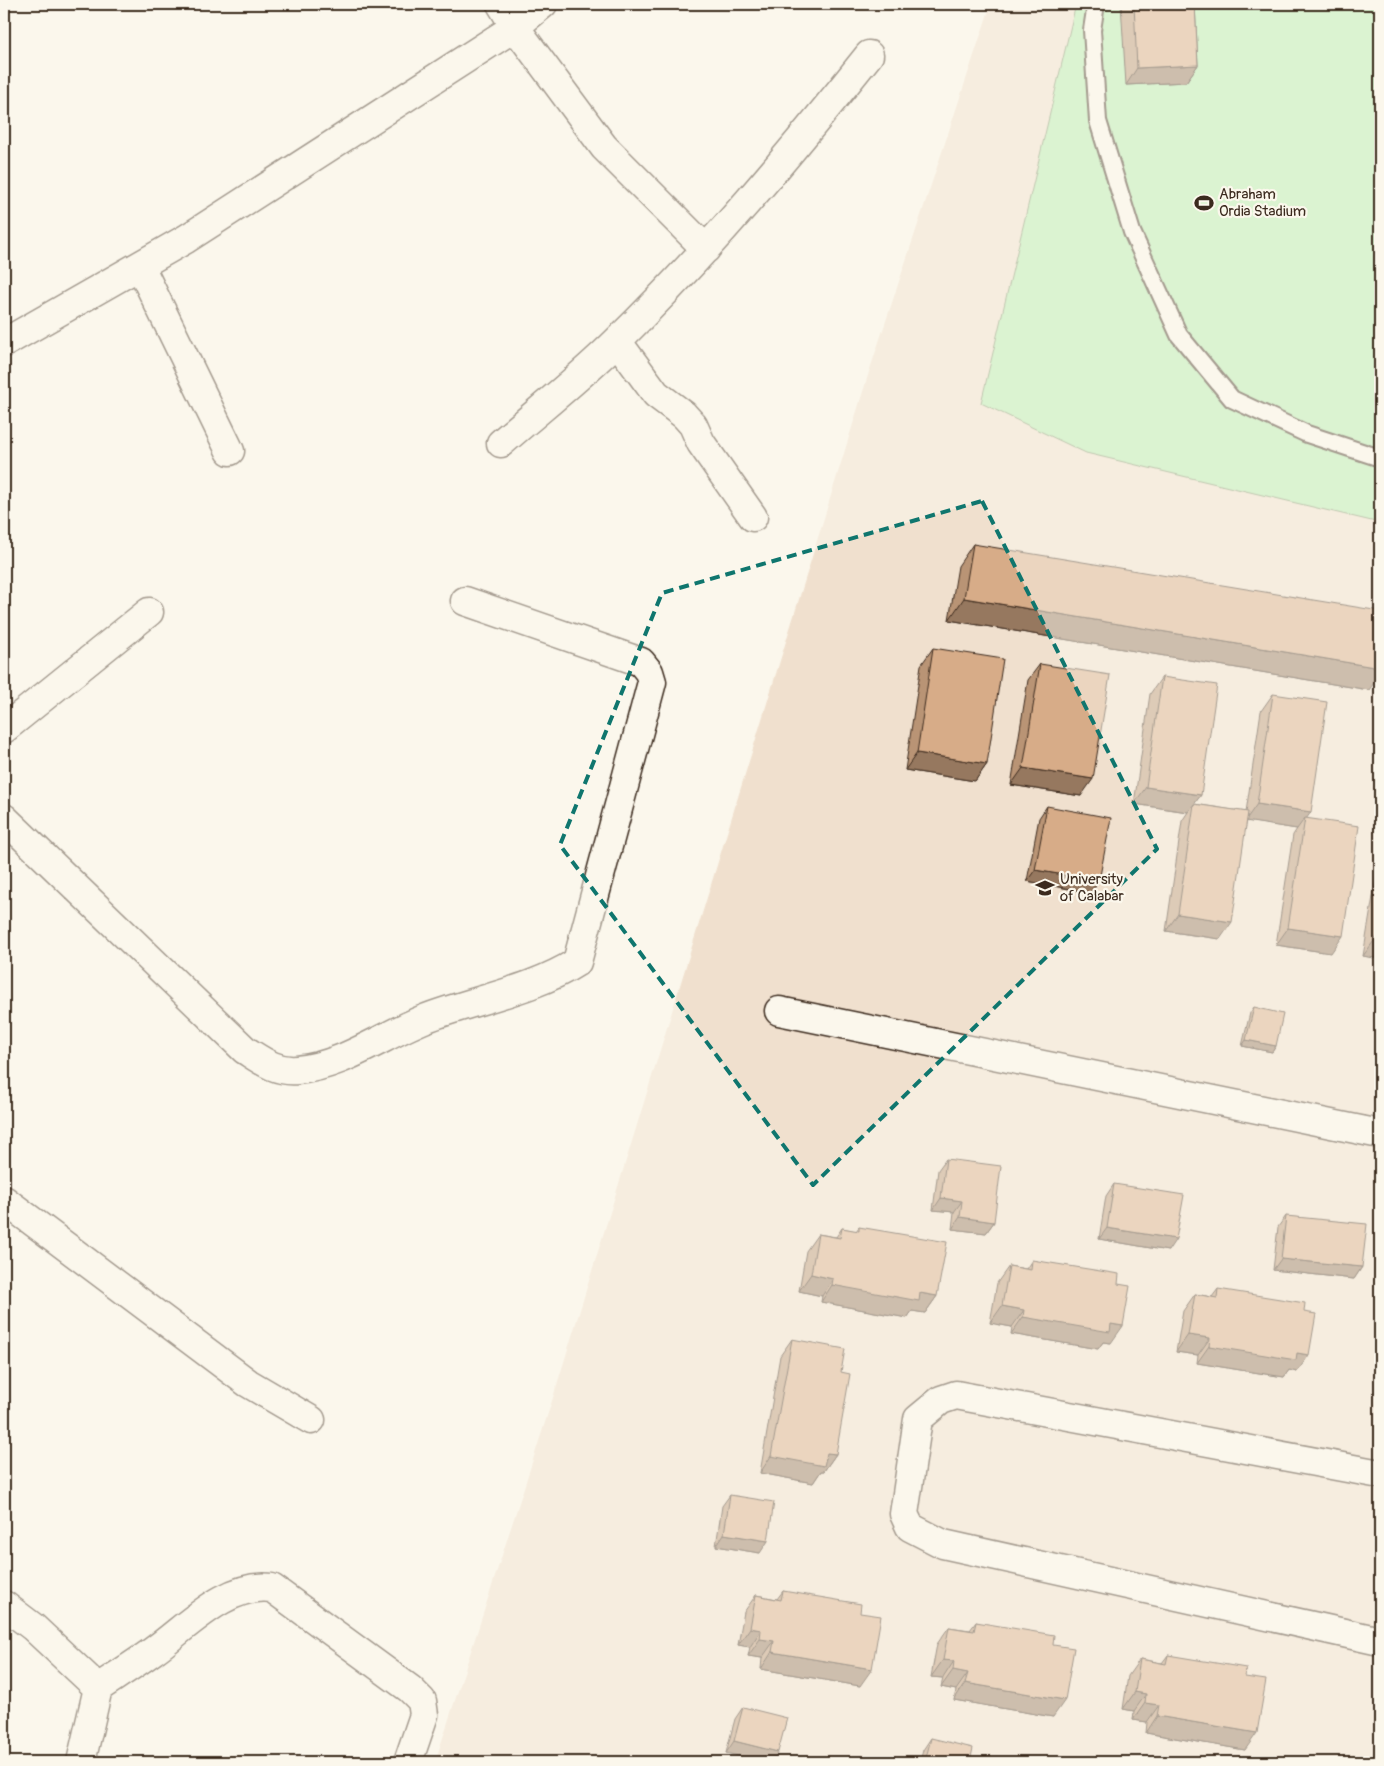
<svg xmlns="http://www.w3.org/2000/svg" width="1384" height="1766" font-family="Pangolin,sans-serif">
	<rect width="100%" height="100%" fill="#fbf7ec"/>
	<filter id="ink" filterUnits="userSpaceOnUse"><feTurbulence type="fractalNoise" baseFrequency=".02" numOctaves="2"/><feDisplacementMap in="SourceGraphic" scale="10" xChannelSelector="R" yChannelSelector="G"/><feConvolveMatrix kernelMatrix="1 2 1 2 8 2 1 2 1" color-interpolation-filters="sRGB"/></filter>
	<g filter="url(#ink)">
		<path fill="#f0e0ce" d="M991 4H1380V1762H435L551 1404 869 372Z"/>
		<path fill="#b4edb0" stroke="#788c67" d="M1076 4H1380V523L1086 453 981 403Z"/>
		<g fill="none" stroke-linecap="round" stroke-linejoin="round">
			<g stroke="#3b2a1e" stroke-width="20">
				<path id="lane" d="M1096 4 1092 30 1098 121 1132 232 1179 335 1232 399 1307 434 1380 458"/>
			</g>
			<g stroke="#3b2a1e" stroke-width="31">
				<path id="street" d="M501 4 515 27 604 147 706 249
					M140 266 230 451
					M617 341 656 394 684 415 693 425 701 443 753 517
					M4 343 186 239 515 27 543 4
					M501 443C540 409 581 377 618 340 708 252 790 154 869 55
					M4 729 149 612
					M4 818 245 1050C261 1060 276 1072 297 1070 342 1066 382 1036 424 1019 473 1000 534 990 577 962L652 682 649 672 641 662 465 601
					M779 1011 1380 1134
					M4 1200 248 1383 311 1420
					M1380 1474 956 1395 941 1400 918 1419 904 1514 910 1527 943 1544 1380 1641
					M4 1605 33 1627 98 1688
					M81 1762 98 1688C116 1676 135 1664 153 1651 187 1627 227 1582 272 1588L410 1689 422 1701 424 1715 408 1762"/>
			</g>
			<use href="#lane" stroke="#fbf7ec" stroke-width="16"/>
			<use href="#street" stroke="#fbf7ec" stroke-width="28"/>
		</g>
		<path fill="#b99475" stroke="#3b2a1e" d="M1121 4H1195L1198 65 1186 82 1126 85Z
			M973 544 1369 690 949 620 958 566Z
			M933 648 987 764 975 781 905 770 921 665Z
			M1040 664 1081 796 1011 785 1028 680Z
			M1162 677 1201 795 1194 804 1246 812 1261 711 1273 694 1306 818 1331 953 1276 945 1293 835 1297 829 1247 821 1220 939 1166 931 1182 821 1188 812 1134 804 1150 694Z
			M1047 806 1091 893 1027 881 1039 818Z
			M1380 855V959L1363 956Z
			M1254 1007 1276 1046 1272 1052 1242 1046 1250 1013Z
			M946 1159 994 1222 986 1233 952 1229 954 1212 933 1210 938 1170Z
			M1114 1184 1168 1251 1099 1239 1106 1196Z
			M1286 1216 1362 1267 1354 1279 1273 1270 1278 1227Z
			M859 1227 937 1296 925 1313 912 1311 907 1318 821 1302 822 1296 799 1291 806 1251 818 1234 836 1237 842 1228 856 1231Z
			M1032 1260 1111 1343 1103 1342 1098 1349 1011 1334 1012 1327 990 1323 997 1283 1009 1266 1026 1269Z
			M1218 1289 1297 1372 1289 1370 1284 1377 1197 1363 1198 1355 1176 1352 1183 1311 1195 1294 1212 1297Z
			M792 1339 841 1372 836 1454 824 1471H821L813 1483 760 1473 780 1356Z
			M730 1495 760 1553 716 1546 722 1506Z
			M783 1591 860 1613V1686L761 1669 762 1658 748 1656 750 1647 738 1645 744 1612 756 1595 777 1599Z
			M976 1622 1053 1645V1717L954 1700 956 1690 941 1687 943 1678 931 1677 937 1644 949 1627 970 1630Z
			M1168 1655 1245 1677V1750L1146 1733 1147 1722 1133 1720 1134 1711 1123 1709 1128 1676 1140 1659 1162 1663Z
			M743 1707 778 1752 726 1753 735 1719Z
			M931 1738 970 1762H920L923 1750Z"/>
		<path fill="#96785f" stroke="#3b2a1e" d="M1198 65 1186 82 1126 85 1137 68Z
			M964 598 1380 668V674L1369 690 949 620Z
			M917 753 987 764 975 781 905 770Z
			M1023 768 1093 779 1081 796 1011 785Z
			M1146 787 1201 795 1188 812 1134 804Z
			M1257 804 1311 812 1304 822 1305 818 1297 829 1245 821Z
			M1035 870 1099 881 1091 893 1027 881Z
			M1178 914 1232 922 1220 939 1166 931Z
			M1288 928 1343 936 1331 953 1276 945Z
			M1379 934 1380 935V959L1363 956Z
			M1246 1040 1276 1046 1272 1052 1242 1046Z
			M941 1198 962 1201 954 1212 933 1210Z
			M960 1217 994 1222 986 1233 952 1229Z
			M1107 1228 1176 1239 1168 1251 1099 1239Z
			M1281 1259 1362 1267 1354 1279 1273 1270Z
			M811 1274 833 1279 822 1296 799 1291Z
			M832 1285 920 1293 937 1296 925 1313 912 1311 907 1318 821 1302Z
			M1002 1306 1024 1310 1012 1327 990 1323Z
			M1023 1317 1111 1324 1123 1326 1111 1343 1103 1342 1098 1349 1011 1334Z
			M1188 1335 1210 1338 1198 1355 1176 1352Z
			M1209 1346 1297 1353 1309 1355 1297 1372 1289 1370 1284 1377 1197 1363Z
			M827 1453 836 1454 824 1471H821L813 1483 760 1473 771 1456Z
			M724 1534 768 1541 760 1553 716 1546Z
			M750 1628 761 1630 750 1647 738 1645Z
			M760 1639 774 1641 762 1658 748 1656Z
			M772 1652 872 1669 860 1686 761 1669Z
			M943 1660 954 1661 943 1678 931 1677Z
			M953 1670 968 1673 956 1690 941 1687Z
			M965 1683 1065 1700 1053 1717 954 1700Z
			M1135 1692 1146 1694 1134 1711 1123 1709Z
			M1145 1703 1159 1705 1147 1722 1133 1720Z
			M1157 1716 1257 1733 1245 1750 1146 1733Z
			M734 1741 778 1752 771 1762H764L726 1753Z"/>
		<path fill="#d7ac88" stroke="#3b2a1e" d="M1134 4H1195L1198 65 1137 68Z
			M973 544 1380 611V668L964 598Z
			M933 648 1003 659 987 764 917 753Z
			M1040 664 1110 675 1093 779 1023 768Z
			M1162 677 1217 685 1201 795 1146 787Z
			M1273 694 1327 702 1311 812 1257 804Z
			M1194 804 1248 812 1232 922 1178 914Z
			M1047 806 1111 818 1099 881 1035 870Z
			M1305 818 1359 826 1343 936 1288 928Z
			M1254 1007 1283 1014 1276 1046 1246 1040Z
			M946 1159 1001 1166 994 1222 960 1217 962 1201 941 1198Z
			M1114 1184 1184 1195 1176 1239 1107 1228Z
			M1286 1216 1367 1224 1362 1267 1281 1259Z
			M859 1227 947 1242 937 1296 920 1293 919 1301 832 1285 833 1279 811 1274 818 1234 840 1238 842 1228 859 1231Z
			M1032 1260 1119 1274 1118 1284 1130 1286 1123 1326 1111 1324 1110 1332 1023 1317 1024 1310 1002 1306 1009 1266 1031 1270Z
			M1218 1289 1305 1303 1304 1312 1316 1314 1309 1355 1297 1353 1296 1360 1209 1346 1210 1338 1188 1335 1195 1294 1217 1298Z
			M792 1339 845 1349 841 1372 850 1374 836 1454 827 1453 824 1466 771 1456Z
			M730 1495 774 1502 768 1541 724 1534Z
			M783 1591 861 1604 860 1613 881 1616 872 1669 772 1652 774 1641 760 1639 761 1630 750 1628 756 1595 781 1600Z
			M976 1622 1054 1635 1053 1645 1074 1648 1065 1700 965 1683 968 1673 953 1670 954 1661 943 1660 949 1627 974 1631Z
			M1168 1655 1246 1668 1245 1677 1266 1680 1257 1733 1157 1716 1159 1705 1145 1703 1146 1694 1135 1692 1140 1659 1166 1664Z
			M743 1707 787 1718 778 1752 734 1741Z
			M931 1738 973 1748 970 1762H925Z"/>
	</g>
	<path d="M0 0H1384V1766H0ZM982 501 1157 849 813 1185 560 845 662 593Z" fill="#fbf7ec" fill-opacity=".55" fill-rule="evenodd"/>
	<path fill="none" stroke="#0f766e" stroke-width="4" stroke-dasharray="10 6" stroke-linejoin="round" d="M982 501 1157 849 813 1185 560 845 662 593Z"/>
	<defs>
		<g id="stadium-bare" transform="scale(1.5)"><path d="M0-5a6.5 5 0 1 0 0 10a6.5 5 0 1 0 0-10ZM-3.5-1.8h7v3.6h-7Z" fill="#3b2a1e" stroke="#fbf7ec" stroke-width="2.5" paint-order="stroke"/></g>
		<g id="university-bare" transform="scale(1.5)"><path d="M0-5L7-2L0 1L-7-2ZM-4 1L0 2.5L4 1V4Q0 6-4 4Z" fill="#3b2a1e" stroke="#fbf7ec" stroke-width="2.5" paint-order="stroke"/></g>
	</defs>
	<g fill-rule="evenodd">
		<use href="#stadium-bare" x="1204" y="203"/>
		<use href="#university-bare" x="1045" y="888"/>
	</g>
	<g text-anchor="middle" stroke-width="4.5" stroke-linejoin="round" paint-order="stroke">
		<g font-size="15" fill="#3b2a1e" stroke="#fbf7ec" text-anchor="start">
			<text x="1219" y="199">Abraham<tspan x="1219" dy="17">Ordia Stadium</tspan></text>
			<text x="1060" y="884">University<tspan x="1060" dy="17">of Calabar</tspan></text>
		</g>
	</g>
	<rect width="1384" height="1766" fill="none" stroke="#fbf7ec" stroke-width="20"/>
	<rect x="10" y="10" width="1364" height="1746" fill="none" stroke="#3b2a1e" stroke-width="2" filter="url(#ink)"/>
</svg>
